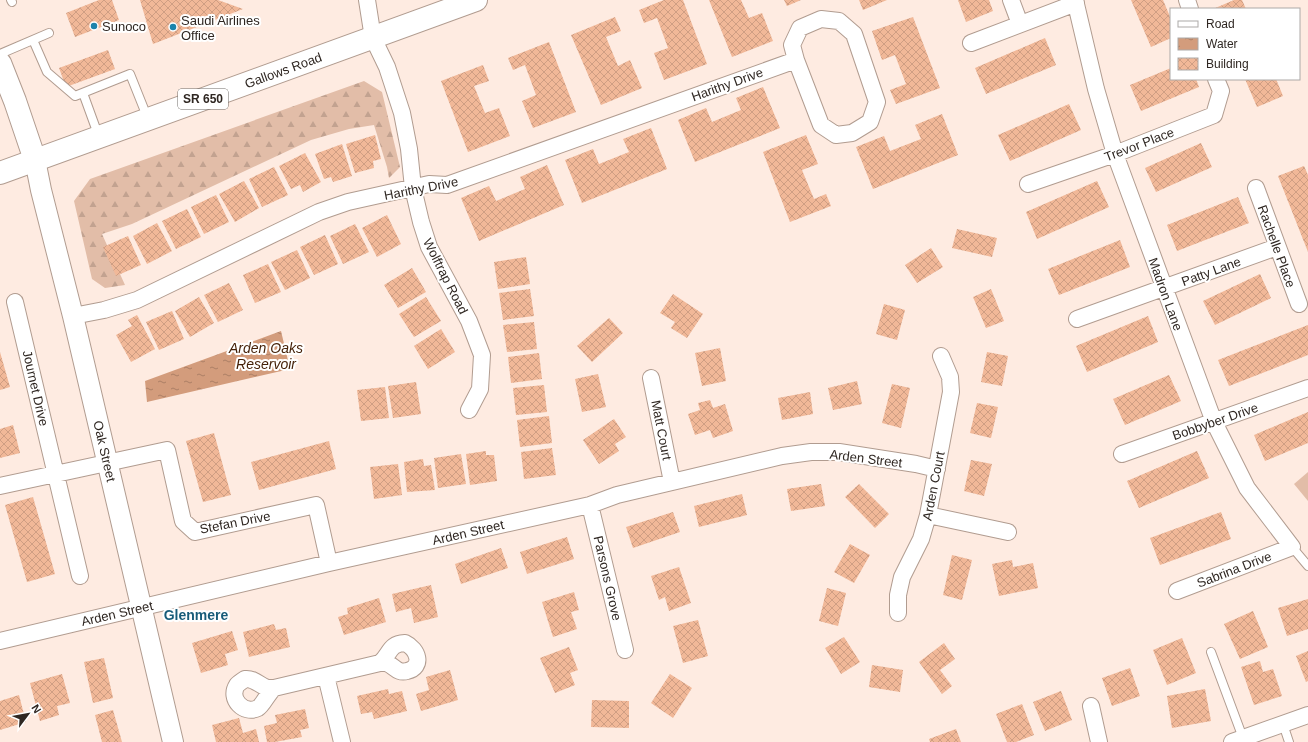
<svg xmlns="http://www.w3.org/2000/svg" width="1308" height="742" font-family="Helvetica,sans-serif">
	<defs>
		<pattern id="forest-firs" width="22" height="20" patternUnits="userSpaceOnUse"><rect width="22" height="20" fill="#e2bda8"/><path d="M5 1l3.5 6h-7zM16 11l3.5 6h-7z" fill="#c2a290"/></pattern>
		<pattern id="water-ripples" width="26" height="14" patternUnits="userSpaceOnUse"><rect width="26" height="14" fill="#d39c7c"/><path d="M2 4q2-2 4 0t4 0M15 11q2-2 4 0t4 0" fill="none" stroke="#ac7f65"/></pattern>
		<pattern id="building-cross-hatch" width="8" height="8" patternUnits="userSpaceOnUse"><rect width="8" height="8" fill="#f1b898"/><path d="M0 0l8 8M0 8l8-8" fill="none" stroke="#cf9e83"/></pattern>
	</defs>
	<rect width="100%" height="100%" fill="#feebe1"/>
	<path fill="#e2bda8" d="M1308 472V501L1294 484Z"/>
	<path fill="url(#forest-firs)" d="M364 81 382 92 400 167 389 178 387 167 374 125 349 129 311 140 132 224 102 234 125 285 105 288 92 279 74 201 90 179Z"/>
	<path fill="url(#water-ripples)" d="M281 331 290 369 147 402 145 381Z"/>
	<path fill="url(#building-cross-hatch)" d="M99 0H112L119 20 75 37 66 13Z
		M140 0H218L243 9 153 44Z
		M664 0H683L707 64 664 80 654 53 668 48 657 18 644 23 639 10Z
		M709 0H741L749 18 762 13 773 41 732 57Z
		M784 0H801L787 6Z
		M859 0H887L863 10Z
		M958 0H989L993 11 966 22Z
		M1131 0H1163L1171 19V38L1151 47Z
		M1234 0H1242L1246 9H1213Z
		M615 17 621 31 606 37 618 66 630 60 642 88 601 105 571 35Z
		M913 17 940 88 896 104 890 90 906 84 895 55 882 60 872 31Z
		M1045 38 1056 65 986 94 975 68Z
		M549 42 576 112 533 128 522 101 536 95 525 65 513 70 508 58Z
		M108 50 115 69 66 87 59 68Z
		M483 65 489 81 474 86 485 113 499 108 510 136 468 152 441 81Z
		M1171 68V79H1196L1199 87 1141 111 1130 85Z
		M1245 79H1276L1283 96 1257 107Z
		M763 87 780 128 695 162 678 120 706 108 712 122 741 110 736 98Z
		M1069 104 1081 130 1010 161 998 135Z
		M942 114 958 155 873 189 856 147 884 136 890 151 921 139 915 125Z
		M651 128 667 169 582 203 565 160 593 149 599 164 629 152 623 139Z
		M375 135 381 159 373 161 374 168 355 173 346 144Z
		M806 135 818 164 802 170 814 199 826 194 831 206 790 222 763 152Z
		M1201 143 1212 167 1156 192 1145 168Z
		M342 144 352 176 333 182 331 177 324 179 315 154Z
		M305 153 321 182 303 192 300 185 291 189 279 166Z
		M547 165 564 205 479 241 461 198 489 186 496 201 525 189 520 177Z
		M1304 166 1308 175V252L1278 176Z
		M274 167 288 195 262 207 249 179Z
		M244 181 259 208 235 222 219 194Z
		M1097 181 1109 207 1037 239 1026 212Z
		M216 195 229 222 204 234 191 207Z
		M1238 197 1249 223 1177 251 1167 225Z
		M187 209 201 237 176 249 162 221Z
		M387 215 401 244 377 257 362 228Z
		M157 223 172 251 147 264 133 236Z
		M355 224 369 252 343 264 330 236Z
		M957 229 997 238 992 257 952 248Z
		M325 235 338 264 314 275 300 247Z
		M128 236 141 265 116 276 103 247Z
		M1120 240 1130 267 1059 295 1048 269Z
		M931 248 943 267 917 283 905 265Z
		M297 250 310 278 285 290 271 262Z
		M526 257 530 284 498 289 494 262Z
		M268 264 281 292 255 303 243 275Z
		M412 268 426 292 398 308 384 285Z
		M1260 274 1271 298 1215 325 1203 301Z
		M229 283 243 310 218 322 204 295Z
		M530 289 534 316 503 320 499 293Z
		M991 289 1004 321 986 328 973 297Z
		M673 294 703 314 687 338 671 328 675 322 660 313Z
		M199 297 214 323 190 337 175 311Z
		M426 297 441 321 414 337 399 314Z
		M884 304 905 310 897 340 876 334Z
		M172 311 184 339 159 350 146 322Z
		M137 315 155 349 131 362 116 335 132 326 128 320Z
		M1148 316 1158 342 1087 372 1076 346Z
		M609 318 623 333 592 362 577 346Z
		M534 322 537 349 507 352 503 325Z
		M1308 325V355L1229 386 1218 360Z
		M441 329 455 352 428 369 414 346Z
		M720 348 726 381 702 386 695 353Z
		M0 352 10 387 0 390Z
		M987 352 1008 356 1002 386 981 382Z
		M539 353 542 379 511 383 508 357Z
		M598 374 606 407 582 412 575 379Z
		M1169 375 1181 401 1125 425 1113 399Z
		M857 381 862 404 833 410 828 388Z
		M416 382 421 414 393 418 388 386Z
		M892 384 910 388 901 428 882 423Z
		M544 385 547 412 516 415 513 388Z
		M385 387 389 418 361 421 357 390Z
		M810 392 813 414 782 420 778 398Z
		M710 400 713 408 725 404 733 431 713 438 710 430 695 435 688 414 700 410 698 403Z
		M977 403 998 407 991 438 970 433Z
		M1308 412V443L1265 461 1254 435Z
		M549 416 552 443 520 447 517 420Z
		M614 419 626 437 615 444 619 451 599 464 583 440Z
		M13 425 20 453 0 458V429Z
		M214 433 231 495 203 502 186 441Z
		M329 441 336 469 259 490 251 462Z
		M552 448 556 475 524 479 521 452Z
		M486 451V455H494L497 481 470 485 466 454Z
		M1197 451 1209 478 1139 508 1127 481Z
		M461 454 466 484 438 488 434 458Z
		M423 459 424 466 431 465 435 490 407 492 404 462Z
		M971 460 992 464 984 496 964 491Z
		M398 464 402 495 374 499 370 467Z
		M821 484 825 506 791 511 787 489Z
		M859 484 889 514 875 528 845 497Z
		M742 494 747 515 699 527 694 506Z
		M33 497 55 574 27 582 5 505Z
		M673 512 680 532 633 548 626 527Z
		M1221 512 1231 539 1160 565 1150 538Z
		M567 537 574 559 527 574 520 552Z
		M850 544 870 555 854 583 834 572Z
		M501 548 508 568 461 584 455 564Z
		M952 555 972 560 962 600 943 595Z
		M1012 560 1013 567 1033 563 1038 588 999 596 992 564Z
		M679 567 691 603 669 611 665 597 659 600 651 576Z
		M431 585 438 617 414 623 411 608 396 612 392 594Z
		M827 588 846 593 838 626 819 621Z
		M574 592 579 610 571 612 577 629 553 637 542 602Z
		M379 598 386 622 344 635 338 617 348 614 347 608Z
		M1308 599V629L1287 636 1278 608Z
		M1253 611 1268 647 1240 659 1224 624Z
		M698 620 708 656 683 663 673 626Z
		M274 624 276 630 286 628 290 647 249 657 243 632Z
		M232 631 238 650 225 654 228 665 201 673 192 643Z
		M844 637 860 662 841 674 825 648Z
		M1182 638 1196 673 1167 685 1153 650Z
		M944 643 955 659 940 670 952 686 942 694 919 662Z
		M569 647 578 670 570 673 575 685 555 693 540 658Z
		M1308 651V681L1306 682 1296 656Z
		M104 658 113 698 93 703 84 662Z
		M1260 661 1263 672 1273 669 1282 696 1254 705 1241 667Z
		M872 665 903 670 900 692 869 687Z
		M1130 668 1140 696 1112 706 1102 678Z
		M450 670 458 700 421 711 416 694 429 690 426 677Z
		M62 674 70 703 57 706 59 715 40 721 30 683Z
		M670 674 692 688 673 718 651 703Z
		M388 689 389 694 402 691 407 711 374 719 372 712 361 714 357 696Z
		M1205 689 1211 721 1172 728 1167 696Z
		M1061 691 1072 720 1045 731 1033 702Z
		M19 695 26 722 0 730V701Z
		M592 700 629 701V728L591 727Z
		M1022 704 1034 735 1016 742H1007L996 714Z
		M305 709 309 728 300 730 302 737 275 742H267L264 726 277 723 275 715Z
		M113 710 122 742H102L95 715Z
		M239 718 243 733 256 729 259 742H216L212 725Z
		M956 729 961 742H930L929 739Z"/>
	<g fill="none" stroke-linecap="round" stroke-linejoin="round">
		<g stroke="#b19c90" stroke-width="10">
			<path id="service" d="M11 0 12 2
				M33 40 47 72 75 96 130 74 148 119
				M0 54 49 33
				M83 93 99 137
				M1292 547 1308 566
				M1211 652 1243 738
				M1283 724 1289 742"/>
		</g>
		<g stroke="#b19c90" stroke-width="18">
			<path id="minor" d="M367 0 373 38 387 67 402 113 409 149 413 188 421 222 429 247 469 321 482 355 480 389 469 410
				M1011 0 1020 24
				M1075 0 1096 89 1115 154 1214 422 1247 488 1292 547 1177 591
				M1187 0 1190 9
				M971 43 1076 3
				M1028 184 1115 154 1214 115 1221 91 1216 79
				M1256 188 1299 304
				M15 302 80 576
				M73 316 104 310 137 300 319 212 348 202 429 184 447 185 796 60 792 45 800 28 821 19 839 21 854 34 877 102 870 122 852 133 836 135 821 125 796 60
				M1077 319 1277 247
				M651 378 672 482
				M1122 454 1308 388
				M0 486 167 450 183 521 195 532 316 505 329 563
				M590 505 625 650
				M928 515 1008 532
				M898 613V595L902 577 921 539 928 515 951 392 950 377 941 356
				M0 641 329 563 590 505 617 495 782 456 811 452H839L916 464 937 469
				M405 643C418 649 424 667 407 671 397 674 394 665 386 663 384 663 382 663 380 663 391 654 388 644 405 643Z
				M326 676 342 742
				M245 679C254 678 259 685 267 688 269 688 272 688 274 688 268 693 263 705 258 708 244 715 228 699 237 685 239 683 242 681 245 679Z
				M274 688 380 663
				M1091 706 1099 742
				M1232 742 1308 715"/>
		</g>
		<g stroke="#b19c90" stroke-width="22">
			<path id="tertiary" d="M35 160 41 190 73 316 173 742"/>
		</g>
		<g stroke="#b19c90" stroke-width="24">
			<path id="secondary" d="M0 63 15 101 35 160"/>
		</g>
		<g stroke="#b19c90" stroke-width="24">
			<path id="primary" d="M0 173 476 0"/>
		</g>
		<use href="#service" stroke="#fff" stroke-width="8"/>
		<use href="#minor" stroke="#fff" stroke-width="16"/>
		<use href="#tertiary" stroke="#fff" stroke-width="20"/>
		<use href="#secondary" stroke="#fff" stroke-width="22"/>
		<use href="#primary" stroke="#fff" stroke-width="22"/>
	</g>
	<g fill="#1b83ac" stroke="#fff" stroke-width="1.5">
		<circle cx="94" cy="26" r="4"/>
		<circle cx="173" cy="27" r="4"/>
	</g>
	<g text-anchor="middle" stroke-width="4" stroke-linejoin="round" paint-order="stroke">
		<rect fill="#fff" stroke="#6d6864" stroke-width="1" x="178" y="89" width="50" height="20" rx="3"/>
		<g font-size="12" font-weight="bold" fill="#2f2722">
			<text x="203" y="103">SR 650</text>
		</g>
		<g font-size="13" fill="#2f2722" stroke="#fff" text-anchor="start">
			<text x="181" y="25">Saudi Airlines<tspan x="181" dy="15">Office</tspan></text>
			<text x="102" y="31">Sunoco</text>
		</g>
		<g font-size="13" fill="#2f2722" stroke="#fff">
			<text transform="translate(283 70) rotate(-20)" y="5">Gallows Road</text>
			<text transform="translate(727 84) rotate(-20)" y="5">Harithy Drive</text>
			<text transform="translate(1139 144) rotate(-21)" y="5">Trevor Place</text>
			<text transform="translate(421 188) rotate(-11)" y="5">Harithy Drive</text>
			<text transform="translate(1277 246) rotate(70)" y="5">Rachelle Place</text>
			<text transform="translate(1211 271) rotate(-20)" y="5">Patty Lane</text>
			<text transform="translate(446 276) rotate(63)" y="5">Wolftrap Road</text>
			<text transform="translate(1166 294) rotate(70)" y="5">Madron Lane</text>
			<text transform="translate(36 388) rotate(77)" y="5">Journet Drive</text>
			<text transform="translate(1215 421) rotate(-19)" y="5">Bobbyber Drive</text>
			<text transform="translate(662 430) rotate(79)" y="5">Matt Court</text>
			<text transform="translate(105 451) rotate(77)" y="5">Oak Street</text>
			<text transform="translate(866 458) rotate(7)" y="5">Arden Street</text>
			<text transform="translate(933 486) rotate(-79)" y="5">Arden Court</text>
			<text transform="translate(235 522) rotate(-11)" y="5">Stefan Drive</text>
			<text transform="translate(468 532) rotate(-13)" y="5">Arden Street</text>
			<text transform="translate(1234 569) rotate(-21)" y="5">Sabrina Drive</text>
			<text transform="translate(608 578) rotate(77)" y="5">Parsons Grove</text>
			<text transform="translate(117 613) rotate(-13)" y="5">Arden Street</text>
		</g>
		<g font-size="14" font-style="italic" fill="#431f06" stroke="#fff">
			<text x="266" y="353">Arden Oaks<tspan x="266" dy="16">Reservoir</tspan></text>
		</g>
		<g font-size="14" font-weight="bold" fill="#185c79" stroke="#fff">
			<text x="196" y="620">Glenmere</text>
		</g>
	</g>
	<rect x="1170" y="8" width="130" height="72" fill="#ffffff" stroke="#aca9a7"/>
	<rect x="1178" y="21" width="20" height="6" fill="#ffffff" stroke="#aca9a7"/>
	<text x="1206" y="28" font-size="12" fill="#2f2722">Road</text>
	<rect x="1178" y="38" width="20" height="12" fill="url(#water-ripples)" stroke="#aca9a7"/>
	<text x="1206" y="48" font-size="12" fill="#2f2722">Water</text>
	<rect x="1178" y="58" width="20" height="12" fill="url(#building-cross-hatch)" stroke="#aca9a7"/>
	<text x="1206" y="68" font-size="12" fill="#2f2722">Building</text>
	<g transform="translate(28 714) rotate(58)" stroke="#ffffff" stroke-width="3" paint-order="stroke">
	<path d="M0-3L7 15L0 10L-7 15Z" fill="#2f2722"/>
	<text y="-6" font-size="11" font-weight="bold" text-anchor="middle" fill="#2f2722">N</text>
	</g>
</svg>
